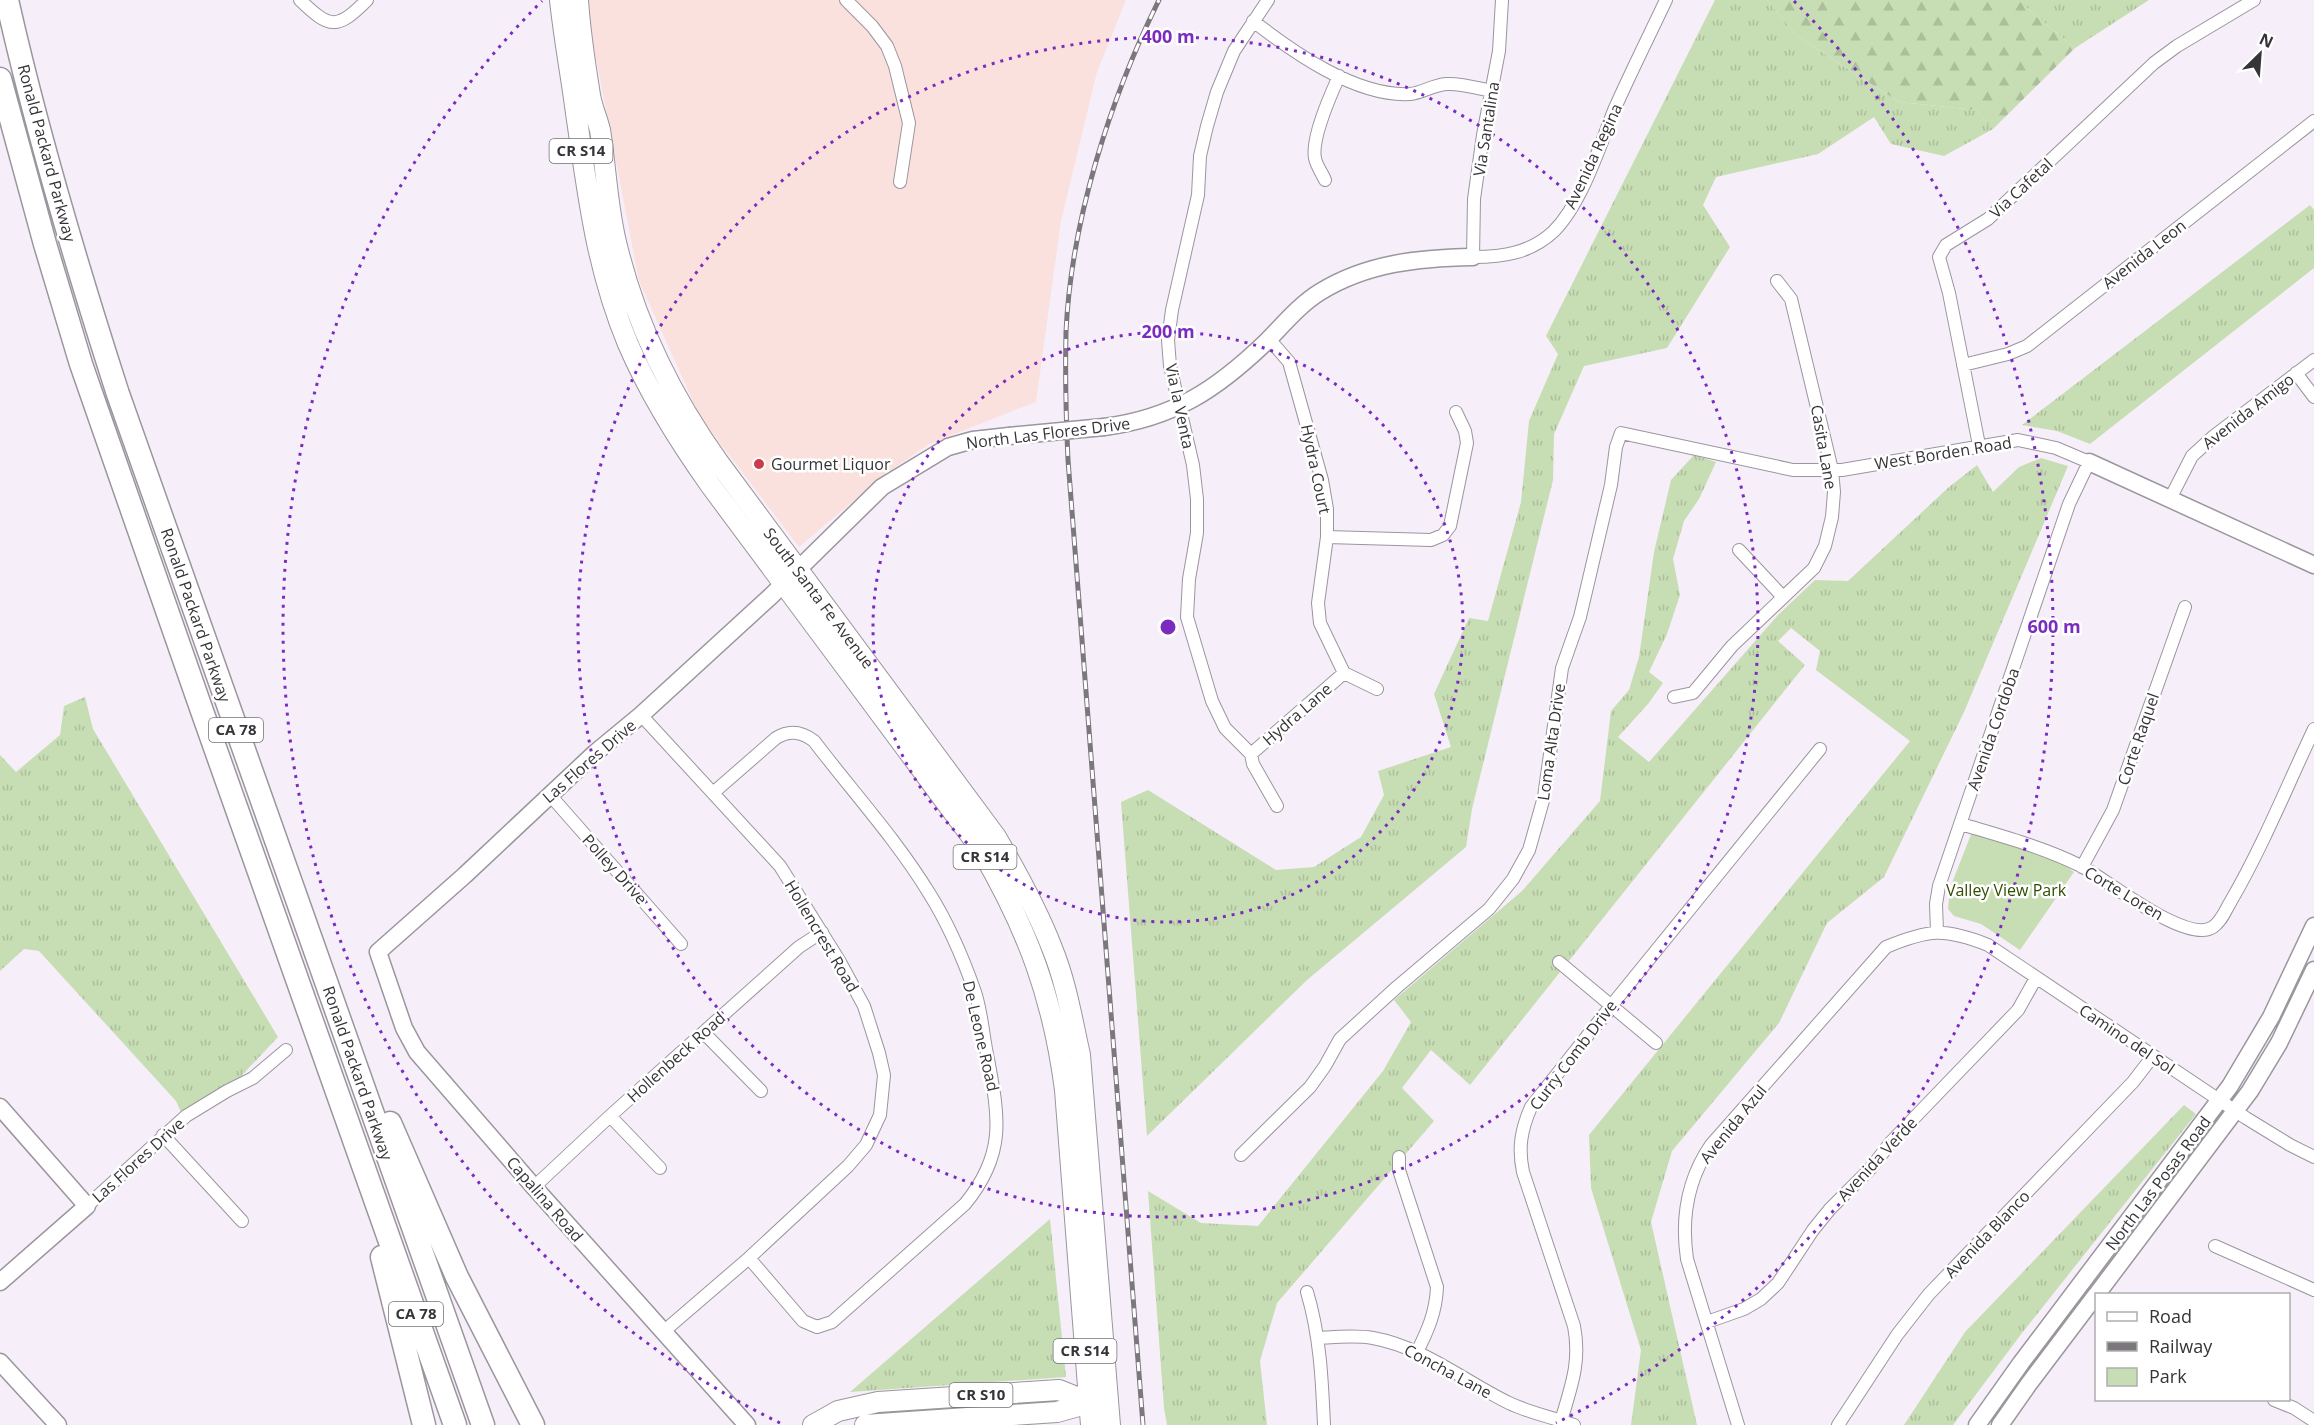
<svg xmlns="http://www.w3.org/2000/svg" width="2314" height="1425" font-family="'Open Sans',sans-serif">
	<defs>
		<pattern id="grass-tufts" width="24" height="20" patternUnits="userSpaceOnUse" patternTransform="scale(1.5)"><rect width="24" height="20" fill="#c7ddb3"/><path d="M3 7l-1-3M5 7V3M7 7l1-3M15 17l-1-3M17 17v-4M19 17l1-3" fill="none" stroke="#acbe9b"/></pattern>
		<pattern id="forest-firs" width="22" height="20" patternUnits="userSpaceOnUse" patternTransform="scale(1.5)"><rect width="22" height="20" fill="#c7ddb3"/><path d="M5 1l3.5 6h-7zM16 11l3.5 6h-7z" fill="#acbe9b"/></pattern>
	</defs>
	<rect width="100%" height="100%" fill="#f6eff9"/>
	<path fill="#fbe1dd" d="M581 0H1126L1097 72 1061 221 1036 402 929 444 880 478 799 547 700 417 639 281 597 63Z"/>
	<path fill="url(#grass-tufts)" d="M1715 0H1767L1797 36 1899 102 1976 110 1993 129 1944 156 1891 144 1874 117 1818 154 1716 177 1703 205 1730 247 1667 348 1584 366 1554 434 1553 480 1472 809 1466 847 1307 980 1147 1136 1121 802 1148 790 1276 870 1314 867 1361 837 1384 795 1378 771 1451 747 1434 694 1469 618 1488 621 1521 502 1529 421 1558 354 1546 336Z
		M2021 0H2149L2075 48 2023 5Z
		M2310 205 2314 210V268L2090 444 2057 431 2022 425Z
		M1694 455 1716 462 1699 499 1684 521 1673 559 1680 595 1667 634 1649 672 1663 683 1648 704 1618 737 1649 762 1778 615 1815 580 1848 581 1949 487 1977 465 1993 492 2019 467 2041 458 2068 466 1964 712 1884 877 1827 923 1779 1023 1672 1151 1651 1222 1697 1425H1631L1641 1350 1591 1188 1589 1135 1910 741 1816 670 1820 651 1791 628 1778 641 1805 665 1470 1085 1431 1050 1402 1088 1434 1121 1277 1303 1260 1361 1267 1425H1167L1164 1408 1148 1191 1201 1223 1258 1226 1383 1071 1411 1022 1394 1000 1522 891 1600 801 1611 711 1629 690 1639 657 1654 552 1671 480Z
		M85 697 93 729 278 1037 227 1091 186 1123 176 1101 39 951 24 949 0 971V755L16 772 60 735 64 706Z
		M2184 1105 2196 1114 2022 1333 1953 1425H1904L1965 1332Z
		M1050 1219 1066 1377 850 1392Z"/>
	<path fill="url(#forest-firs)" d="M1767 0H2021L2023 5 2075 48 1993 129 1976 110 1899 102 1797 36Z"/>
	<path fill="#c7ddb3" d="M1972 832 2063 864 2074 872 2020 950 1981 924 1954 916 1948 909 1950 888Z"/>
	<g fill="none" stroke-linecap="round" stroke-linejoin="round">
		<g stroke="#9b959e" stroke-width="14">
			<path id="street" d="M300 0C330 29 337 30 367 0
				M846 0 872 26 887 46 895 66 909 123 900 182
				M1268 0 1234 51 1217 92 1207 126 1200 156 1198 195 1172 310 1168 340 1170 366 1193 465 1197 499V533L1189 579 1187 617 1212 701 1225 728 1251 754 1253 764 1277 806
				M1502 0 1499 51 1483 135 1474 199 1473 257C1503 257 1531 253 1554 231 1582 203 1600 145 1615 108 1631 72 1649 36 1666 0
				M1253 21C1293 52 1356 97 1410 94 1422 93 1433 85 1446 84 1461 83 1477 88 1491 91
				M1325 180C1322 173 1316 165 1315 158 1311 138 1331 94 1339 76
				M1269 339 1289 362 1322 480 1327 509V537L1318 603 1320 623 1344 673 1377 689
				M1963 365 2008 354 2027 346 2314 121
				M2296 373 2314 397
				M1979 445 1949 293 1939 257 1946 245 1988 219 2154 63 2177 46 2254 0
				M2170 499 2192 456 2214 436 2314 360
				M1327 537 1431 540 1443 535 1450 526 1467 443 1465 431 1456 412
				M1739 550 1783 597
				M1674 697 1693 693 1732 646 1814 568 1825 546 1832 517 1834 492 1832 470 1791 299 1777 281
				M641 715 780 866 840 962 864 1006 879 1053 884 1075 880 1115 866 1145 848 1166 749 1258 663 1332
				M1251 754 1344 673
				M713 793 776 738C789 730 801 731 814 741 852 791 896 839 929 893 948 923 963 958 975 992 982 1013 983 1037 988 1059 999 1118 1006 1154 965 1204L832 1322 817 1327 803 1321 749 1258
				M550 795 681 944
				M1961 824C2001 836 2043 847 2081 866 2106 879 2187 945 2213 927 2222 921 2226 909 2231 901 2263 846 2287 786 2314 729
				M2082 867 2113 810 2185 607
				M1559 962 1656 1043
				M704 1033 761 1091
				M610 1116 660 1168
				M163 1135 242 1221
				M1241 1155 1310 1087 1325 1066 1340 1039 1397 987 1489 909 1513 879 1529 850 1544 797 1562 668 1580 617 1611 485 1616 447 1621 433 1793 470H1842L2018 440 2056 448 2089 462 2069 504 1939 886 1936 904 1937 932
				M1399 1157V1170L1437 1287C1436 1312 1428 1330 1417 1352
				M534 1187 610 1116 799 947 822 932
				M87 1206 186 1116 227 1091 253 1078 286 1050
				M2215 1246 2314 1290
				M1307 1292C1320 1335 1322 1379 1324 1425
				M1707 1322 1744 1309 1761 1299 1778 1283 1813 1230 1830 1209 1871 1168 1891 1142 2018 1010 2036 978
				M1318 1338C1336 1337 1355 1335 1373 1338 1423 1347 1464 1381 1509 1403 1530 1413 1552 1417 1574 1425
				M2274 1400 2294 1408 2314 1421
				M1561 1421C1571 1387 1581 1362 1574 1326L1523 1172C1518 1148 1521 1130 1531 1107L1611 1006 1820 749
				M1738 1425 1687 1259C1681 1218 1687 1180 1711 1145L1886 947C1929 929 1945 928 1988 945L2246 1118 2290 1145 2314 1157
				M1838 1425 1897 1335 1929 1294 2133 1082 2153 1056"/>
		</g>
		<g stroke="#9b959e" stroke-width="19">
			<path id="secondary" d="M1104 427C1174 418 1217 389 1266 342 1283 325 1299 305 1320 292 1367 263 1419 258 1473 257
				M2089 462 2314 565
				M0 1107 87 1206 0 1282
				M2097 1294 2250 1091 2279 1043 2314 970
				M0 1362 58 1425
				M747 1425 534 1187 417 1052 404 1028 378 952 465 875 595 753 641 715 771 596 882 487 948 447 973 440 1009 436
				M1977 1425 2021 1363 2230 1086 2271 1017 2314 926
				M2000 1425 2028 1385 2096 1295"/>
		</g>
		<g stroke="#9b959e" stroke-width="22">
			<path id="primary" d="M560 0C564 38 571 75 576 113 588 195 596 267 628 344 650 395 679 441 711 486L980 848C1027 928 1053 997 1065 1090L1091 1425
				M578 0C580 31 585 64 590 95 592 107 597 118 600 130 606 167 607 205 616 242 635 323 671 396 719 463L996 837C1017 873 1037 909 1052 948 1066 982 1072 1019 1080 1055L1110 1425
				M813 1425 838 1411 878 1402 1059 1390 1089 1402
				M865 1425 1057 1412 1093 1402"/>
		</g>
		<g stroke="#9b959e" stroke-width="25">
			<path id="highway" d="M7 0C37 133 76 264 118 394L483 1425
				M0 79 45 244 81 364 202 711 455 1425
				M390 1123 457 1277 533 1425
				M382 1257 424 1425"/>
		</g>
		<use href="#street" stroke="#fff" stroke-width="12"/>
		<use href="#secondary" stroke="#fff" stroke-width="16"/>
		<use href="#primary" stroke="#fff" stroke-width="20"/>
		<use href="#highway" stroke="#fff" stroke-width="22"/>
		<g stroke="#7b777d" stroke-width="5">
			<path id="rail" d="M1143 1425 1068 460C1066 417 1065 375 1066 332 1071 221 1110 99 1159 0"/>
		</g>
		<use href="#rail" stroke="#fff" stroke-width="3" stroke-dasharray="9" stroke-linecap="butt"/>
		<g stroke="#9b959e" stroke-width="19" stroke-linecap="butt">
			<path id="secondary-bridge" d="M1009 436 1104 427"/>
		</g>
		<use href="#secondary-bridge" stroke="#fff" stroke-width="16"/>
	</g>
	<g fill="none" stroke="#7b2cbf" stroke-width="3" stroke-dasharray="3 6">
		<circle cx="1168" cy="627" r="295"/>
		<circle cx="1168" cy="627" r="590"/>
		<path d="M780 1423A886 886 0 0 1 542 1M1794 1A886 886 0 0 1 1556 1423"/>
	</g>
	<circle fill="#cb3b4c" stroke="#fff" stroke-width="2" cx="759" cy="464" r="6"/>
	<g text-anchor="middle" stroke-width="5" stroke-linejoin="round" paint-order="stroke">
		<g fill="#fff" stroke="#727174" stroke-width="1.5">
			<rect x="549.5" y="139" width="63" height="24" rx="4.5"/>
			<rect x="209" y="718" width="54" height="24" rx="4.5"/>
			<rect x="953.5" y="845" width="63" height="24" rx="4.5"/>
			<rect x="389" y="1302" width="54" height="24" rx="4.5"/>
			<rect x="1053.5" y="1339" width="63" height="24" rx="4.5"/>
			<rect x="949.5" y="1383" width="63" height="24" rx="4.5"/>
		</g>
		<g font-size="15" font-weight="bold" fill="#363438">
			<text x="581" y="156">CR S14</text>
			<text x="236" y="735">CA 78</text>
			<text x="985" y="862">CR S14</text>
			<text x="416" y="1319">CA 78</text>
			<text x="1085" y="1356">CR S14</text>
			<text x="981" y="1400">CR S10</text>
		</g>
		<g font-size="16" fill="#363438" stroke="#fff">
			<text transform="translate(1486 129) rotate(-81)" y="6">Via Santalina</text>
			<text transform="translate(47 153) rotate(75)" y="6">Ronald Packard Parkway</text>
			<text transform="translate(1593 156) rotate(-65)" y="6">Avenida Regina</text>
			<text transform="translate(2021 188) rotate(-43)" y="6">Via Cafetal</text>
			<text transform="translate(2144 254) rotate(-38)" y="6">Avenida Leon</text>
			<text transform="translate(1180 406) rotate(78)" y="6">Via la Venta</text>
			<text transform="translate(2248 411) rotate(-38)" y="6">Avenida Amigo</text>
			<text transform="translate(1048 433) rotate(-7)" y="6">North Las Flores Drive</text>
			<text transform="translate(1824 447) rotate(80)" y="6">Casita Lane</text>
			<text transform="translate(1943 453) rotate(-9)" y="6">West Borden Road</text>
			<text transform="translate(1316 469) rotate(78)" y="6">Hydra Court</text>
			<text transform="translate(819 598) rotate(53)" y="6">South Santa Fe Avenue</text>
			<text transform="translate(196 615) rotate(71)" y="6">Ronald Packard Parkway</text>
			<text transform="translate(1297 714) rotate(-41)" y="6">Hydra Lane</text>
			<text transform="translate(1993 729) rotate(-71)" y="6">Avenida Cordoba</text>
			<text transform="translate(2138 739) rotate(-71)" y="6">Corte Raquel</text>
			<text transform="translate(1551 742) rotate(-82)" y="6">Loma Alta Drive</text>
			<text transform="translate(589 761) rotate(-41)" y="6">Las Flores Drive</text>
			<text transform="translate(615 869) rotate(48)" y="6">Polley Drive</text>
			<text transform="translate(2124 893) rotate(31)" y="6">Corte Loren</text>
			<text transform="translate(822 936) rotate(59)" y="6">Hollencrest Road</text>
			<text transform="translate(981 1036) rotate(77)" y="6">De Leone Road</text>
			<text transform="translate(2127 1039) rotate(34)" y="6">Camino del Sol</text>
			<text transform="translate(1573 1055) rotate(-53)" y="6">Curry Comb Drive</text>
			<text transform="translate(676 1057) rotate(-42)" y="6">Hollenbeck Road</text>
			<text transform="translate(358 1073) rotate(71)" y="6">Ronald Packard Parkway</text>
			<text transform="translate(1733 1124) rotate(-51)" y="6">Avenida Azul</text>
			<text transform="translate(1877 1159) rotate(-47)" y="6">Avenida Verde</text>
			<text transform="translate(138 1160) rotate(-42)" y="6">Las Flores Drive</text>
			<text transform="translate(2158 1183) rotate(-53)" y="6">North Las Posas Road</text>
			<text transform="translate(545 1199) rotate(49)" y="6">Capalina Road</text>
			<text transform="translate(1987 1234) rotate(-46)" y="6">Avenida Blanco</text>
			<text transform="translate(1448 1371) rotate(28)" y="6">Concha Lane</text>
		</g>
		<g font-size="16" fill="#363438" stroke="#fff" text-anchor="start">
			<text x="771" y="470">Gourmet Liquor</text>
		</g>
		<g font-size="16" fill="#304d01" stroke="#fff">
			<text x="2006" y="896">Valley View Park</text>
		</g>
	</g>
	<circle cx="1168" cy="627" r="9" fill="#7b2cbf" stroke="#fff" stroke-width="3"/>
	<g font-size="18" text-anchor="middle" font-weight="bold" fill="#7b2cbf" stroke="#fff" stroke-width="5" stroke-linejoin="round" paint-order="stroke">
		<text x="1168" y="43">400 m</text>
		<text x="1168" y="338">200 m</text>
		<text x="2054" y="633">600 m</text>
	</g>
	<rect x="2095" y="1293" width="195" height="108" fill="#ffffff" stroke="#afaeaf" stroke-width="1.5"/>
	<rect x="2107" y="1312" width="30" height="9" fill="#ffffff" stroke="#afaeaf" stroke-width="1.5"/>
	<text x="2149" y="1323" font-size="18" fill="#363438">Road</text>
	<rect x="2107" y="1342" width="30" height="9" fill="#7b777d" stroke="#afaeaf" stroke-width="1.5"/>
	<text x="2149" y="1353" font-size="18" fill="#363438">Railway</text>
	<rect x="2107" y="1368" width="30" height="18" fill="#c7ddb3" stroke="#afaeaf" stroke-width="1.5"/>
	<text x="2149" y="1383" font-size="18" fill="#363438">Park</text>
	<g transform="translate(2260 54) rotate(25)" stroke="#ffffff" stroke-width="4.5" paint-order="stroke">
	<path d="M0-4.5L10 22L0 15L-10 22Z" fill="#363438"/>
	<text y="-9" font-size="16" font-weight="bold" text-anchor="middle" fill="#363438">N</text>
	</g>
</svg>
